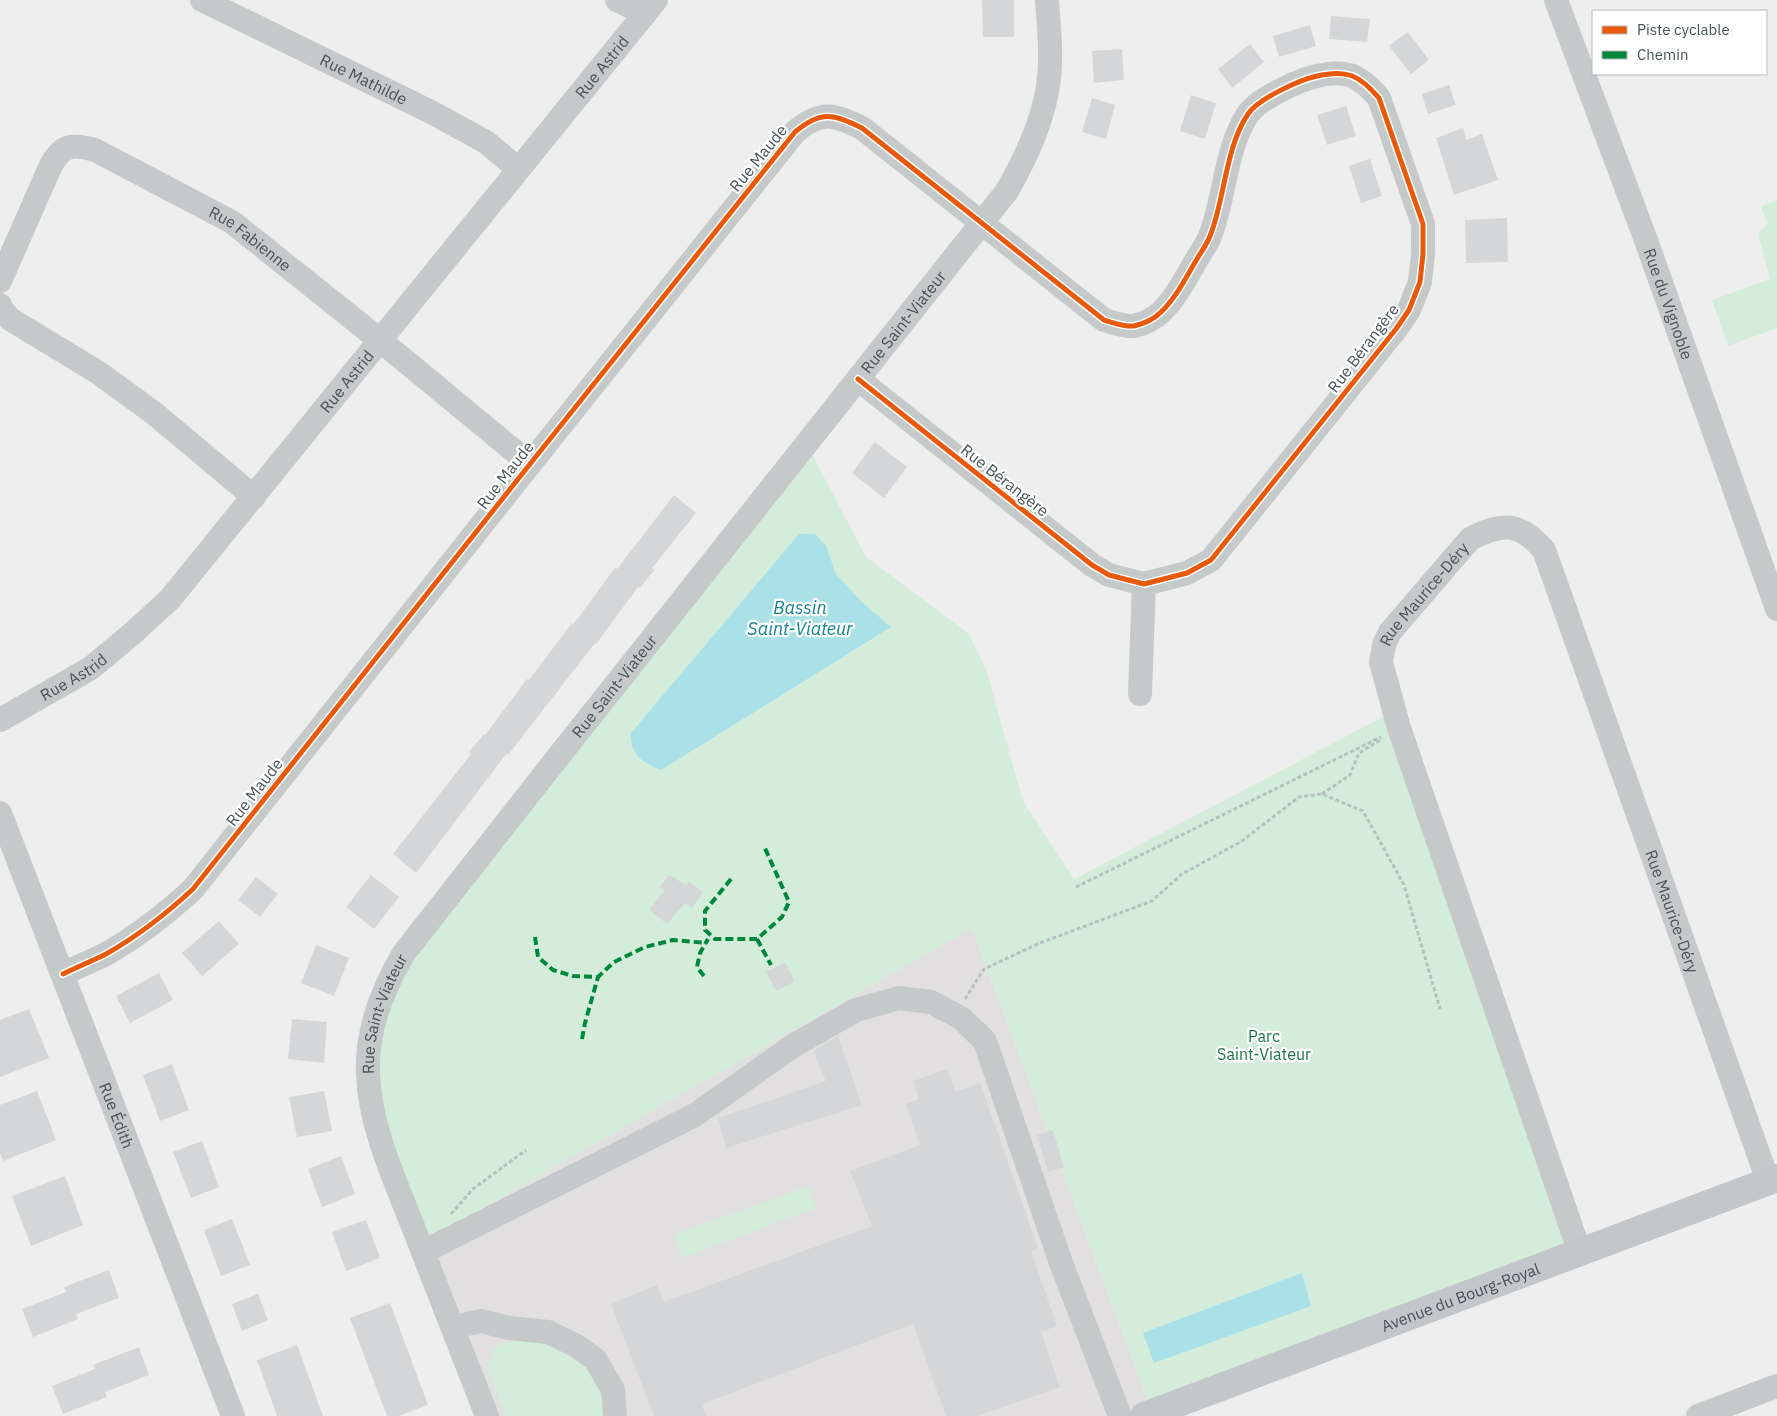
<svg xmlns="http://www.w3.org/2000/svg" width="1777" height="1416" font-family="'IBM Plex Sans',sans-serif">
	<rect width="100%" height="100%" fill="#efeeee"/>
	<path fill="#e1dfe0" d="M972 928 1152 1412 1144 1416H487L420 1244Z"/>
	<path fill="#d4eddb" d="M1777 200V328L1728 346 1712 300 1770 279 1758 234 1767 224 1761 206Z
		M808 441 814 458 866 557 969 634 986 669 1023 801 1074 879 1383 717 1399 728 1580 1253 1152 1412 972 928 420 1244 374 1115 383 990Z
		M808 1186 816 1208 682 1258 673 1235Z
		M514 1339 555 1343 581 1364 595 1379 602 1392 605 1416H506L487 1368 494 1349 505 1342Z"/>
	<path fill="#aae1e8" d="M799 534H815L826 546 836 574 862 602 891 627 661 770C642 762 630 755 631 733Z
		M1302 1273 1311 1306 1154 1363 1143 1333Z"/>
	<path fill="#d5d6d7" d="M982 0H1014V37H983Z
		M1331 16 1370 19 1367 42 1329 39Z
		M1310 25 1316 46 1279 57 1273 36Z
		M1408 32 1429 60 1411 74 1389 46Z
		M1250 44 1264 62 1232 88 1218 69Z
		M1122 49 1124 80 1094 83 1092 51Z
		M1449 85 1456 105 1428 114 1422 94Z
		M1191 95 1216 103 1205 139 1180 131Z
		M1092 98 1115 105 1106 139 1082 132Z
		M1346 106 1356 136 1327 145 1317 115Z
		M1463 128 1466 140 1482 134 1498 180 1454 195 1436 138Z
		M1370 159 1382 196 1361 203 1349 166Z
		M1507 218 1508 262 1466 263 1465 220Z
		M875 442 907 467 884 498 852 473Z
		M674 495 696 513 652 568 654 570 640 588 638 587 596 644 595 643 508 755 507 753 416 873 393 854 471 754 469 752 484 734 485 735 527 679 529 680 572 623 573 625 615 568 617 569Z
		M371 875 399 897 374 929 346 907Z
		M669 875 686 885 689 881 703 892 692 908 685 903 667 924 649 910 665 890 659 887Z
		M256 877 278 894 260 917 238 900Z
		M219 921 239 944 202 976 182 953Z
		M316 945 349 958 334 996 301 983Z
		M785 962 795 981 776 991 766 972Z
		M159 973 173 1000 130 1023 116 996Z
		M29 1009 49 1058 0 1077V1020Z
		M292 1019 327 1022 324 1063 288 1059Z
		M838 1036 862 1105 726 1148 718 1118 826 1081 813 1051Z
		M172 1064 189 1110 160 1121 143 1075Z
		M947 1069 956 1092 980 1083 1038 1248 1031 1251 1057 1326 1041 1332 1060 1387 978 1416H946L913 1324 702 1404 706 1416H654L611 1304 657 1285 664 1302 872 1226 850 1171 920 1145 906 1104 919 1099 913 1081Z
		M37 1091 56 1140 3 1161 0 1153V1105Z
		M324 1091 332 1131 297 1137 289 1097Z
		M1053 1130 1064 1167 1048 1172 1037 1135Z
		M202 1141 219 1187 191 1198 173 1152Z
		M341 1156 355 1194 322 1207 308 1169Z
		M65 1176 83 1225 31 1246 12 1196Z
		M232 1219 250 1265 221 1276 204 1230Z
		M366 1220 380 1258 346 1271 332 1232Z
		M109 1270 119 1298 76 1314 78 1319 33 1337 22 1309 66 1292 64 1287Z
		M258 1294 268 1320 242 1331 232 1304Z
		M390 1303 428 1405 398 1416H387L350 1318Z
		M297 1345 323 1416H277L257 1360Z
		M139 1347 149 1375 105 1392 107 1397 63 1414 52 1386 95 1369 93 1365Z"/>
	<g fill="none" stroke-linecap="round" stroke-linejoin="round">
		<path stroke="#b5c1bc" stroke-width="3" stroke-dasharray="4 2.5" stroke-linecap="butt" d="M1322 794 1350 775 1359 753 1382 739
			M1076 887 1381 737
			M965 999 984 969 1040 943 1152 901 1182 874 1242 841 1299 797 1322 794 1363 811 1404 885 1440 1009
			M451 1214 473 1189 526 1150"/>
		<g stroke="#c5c9ca" stroke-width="24">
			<path id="s1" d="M202 0 431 112 486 142 518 169"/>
			<path d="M617 0 645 14"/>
			<path id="s2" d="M1556 0 1647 243 1777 609"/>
			<path id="s3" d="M0 281 51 165C63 144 72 144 95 150L232 222 381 341 530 464"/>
			<path d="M0 305 2 310 10 319 99 373 155 414 254 497"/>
			<path d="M1140 694 1144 584"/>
			<path id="s4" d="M0 720 91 668 133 633 170 599 656 0"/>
			<path id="s5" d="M0 813 233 1416"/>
			<path d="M63 974C77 967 92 961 106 954 138 936 166 914 193 889L530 464 795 132C821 110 833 114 862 128L1104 320C1114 323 1124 327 1134 326 1143 324 1154 319 1161 312 1176 298 1186 277 1197 259 1201 252 1207 244 1210 236 1225 199 1225 148 1248 114 1258 99 1299 80 1317 76 1347 69 1359 75 1379 98L1423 224V254L1420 282 1409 310 1396 329 1211 560 1187 573 1144 584 1109 575 1092 565 858 379"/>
			<path d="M423 1252 695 1115 793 1046 856 1010 899 998 931 1002 961 1018 985 1041 1061 1263 1120 1416"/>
			<path id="s6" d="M1580 1253 1399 728 1381 662 1384 645 1390 632 1470 539C1503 522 1519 522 1544 550L1768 1181"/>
			<path d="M453 1327 481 1321 509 1328 548 1332 575 1345 595 1359 613 1390 615 1416"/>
			<path id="s7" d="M487 1416C463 1354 439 1292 414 1229 395 1180 370 1128 368 1074 366 1031 382 990 404 953L562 752 1007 191C1025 159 1040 128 1047 92 1053 62 1049 30 1047 0"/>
			<path d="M1698 1416 1777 1386"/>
		</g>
		<path stroke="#c4c7c9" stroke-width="28" id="s8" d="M1144 1416 1777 1178"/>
		<path stroke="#00873e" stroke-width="4" stroke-dasharray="8 4" stroke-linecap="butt" d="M731 879 705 911V930L715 939H757L782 917 789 902 764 846
			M535 937 538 957 553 970 573 976 598 977 614 962 645 947 673 940 706 943
			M757 939 771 965
			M704 976 697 967 700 953 708 939
			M582 1039 585 1023 598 977"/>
		<g stroke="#fff" stroke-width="8">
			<path id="cycleway" d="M63 974C77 967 92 961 106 954 138 936 166 914 193 889L530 464 795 132C821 110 833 114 862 128L1104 320C1114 323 1124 327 1134 326 1143 324 1154 319 1161 312 1176 298 1186 277 1197 259 1201 252 1207 244 1210 236 1225 199 1225 148 1248 114 1258 99 1299 80 1317 76 1347 69 1359 75 1379 98L1423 224V254L1420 282 1409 310 1396 329 1211 560 1187 573 1144 584 1109 575 1092 565 858 379"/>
		</g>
		<use href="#cycleway" stroke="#e8590c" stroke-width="5"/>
	</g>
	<g text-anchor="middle" stroke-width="4.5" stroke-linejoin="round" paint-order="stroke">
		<g font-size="16" fill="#475259" stroke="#fff">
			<text dy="6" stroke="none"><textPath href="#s4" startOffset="895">Rue Astrid</textPath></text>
			<text dy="6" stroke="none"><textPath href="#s1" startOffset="180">Rue Mathilde</textPath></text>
			<text transform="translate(758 158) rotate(-51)" y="6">Rue Maude</text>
			<text dy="6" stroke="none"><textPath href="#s3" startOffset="358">Rue Fabienne</textPath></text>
			<text dy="6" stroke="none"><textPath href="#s2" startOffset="324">Rue du Vignoble</textPath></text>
			<text dy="6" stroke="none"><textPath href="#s7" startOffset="1296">Rue Saint-Viateur</textPath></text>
			<text transform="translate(1363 348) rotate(-53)" y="6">Rue Bérangère</text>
			<text dy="6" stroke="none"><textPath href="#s4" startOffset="490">Rue Astrid</textPath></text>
			<text transform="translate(505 475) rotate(-52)" y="6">Rue Maude</text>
			<text transform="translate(1005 480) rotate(38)" y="6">Rue Bérangère</text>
			<text dy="6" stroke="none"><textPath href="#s6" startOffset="706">Rue Maurice-Déry</textPath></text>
			<text dy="6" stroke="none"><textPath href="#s4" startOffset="85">Rue Astrid</textPath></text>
			<text dy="6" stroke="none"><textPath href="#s7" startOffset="831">Rue Saint-Viateur</textPath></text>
			<text transform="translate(254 792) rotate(-52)" y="6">Rue Maude</text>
			<text dy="6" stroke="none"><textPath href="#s6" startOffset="1245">Rue Maurice-Déry</textPath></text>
			<text dy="6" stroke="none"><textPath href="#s7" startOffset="426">Rue Saint-Viateur</textPath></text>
			<text dy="6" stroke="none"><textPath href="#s5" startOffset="324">Rue Édith</textPath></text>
			<text dy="6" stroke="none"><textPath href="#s8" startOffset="338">Avenue du Bourg-Royal</textPath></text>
		</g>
		<g font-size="16" fill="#1c7641" stroke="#fff">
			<text x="1264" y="1042">Parc<tspan x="1264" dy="18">Saint-Viateur</tspan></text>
		</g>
		<g font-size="18" font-style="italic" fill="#148291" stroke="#fff">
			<text x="800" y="614">Bassin<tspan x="800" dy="21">Saint-Viateur</tspan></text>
		</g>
	</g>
	<rect x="1592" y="10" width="175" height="65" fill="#ffffff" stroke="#b5babd"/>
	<rect x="1602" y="26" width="25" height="8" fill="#e8590c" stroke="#b5babd"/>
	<text x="1637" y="35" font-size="15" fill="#475259">Piste cyclable</text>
	<rect x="1602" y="51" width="25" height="8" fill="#00873e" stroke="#b5babd"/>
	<text x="1637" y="60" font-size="15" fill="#475259">Chemin</text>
</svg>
